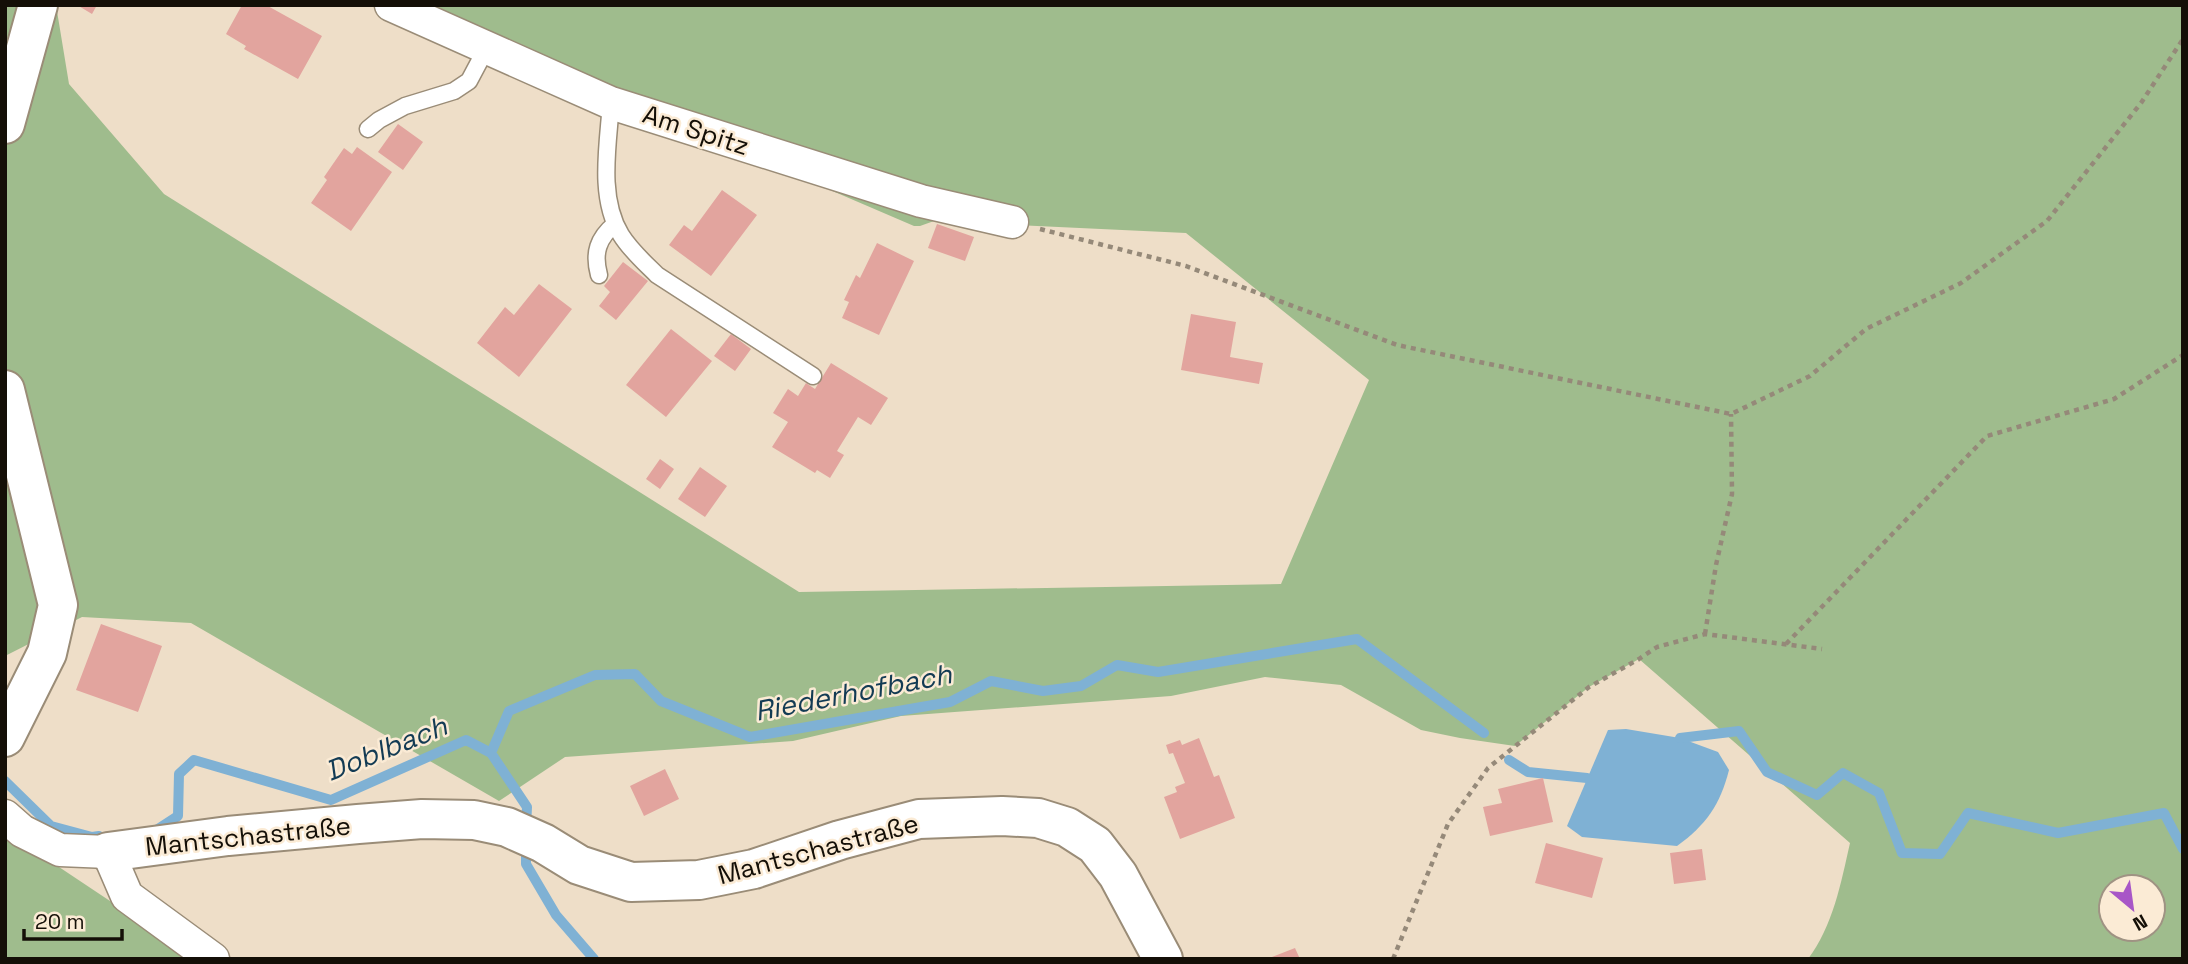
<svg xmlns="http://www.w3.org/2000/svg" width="2188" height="964" font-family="'Space Grotesk',sans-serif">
	<rect width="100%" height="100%" fill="#eedec8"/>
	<path fill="#9fbc8d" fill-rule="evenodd" d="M5 5H56L69 84 164 194 799 592 1281 584 1369 380 1186 233 934 221 920 226H914L428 17 382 5H2183V959H1808C1833 926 1841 883 1850 843L1639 659 1589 687 1515 746 1460 738 1421 730 1341 685 1265 677 1171 696 901 716 793 741 565 757 499 801 191 623 82 617 5 656ZM2111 887H2153V929H2111Z
		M5 831 197 959H5Z"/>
	<path fill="#7fb1d4" d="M1626 729 1680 738 1718 752 1729 770C1720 805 1706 825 1677 846L1582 837 1567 826 1608 730Z"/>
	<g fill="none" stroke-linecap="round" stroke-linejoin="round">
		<path stroke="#7fb1d4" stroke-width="10" d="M1680 738 1739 731 1767 772 1817 795 1843 773 1879 793 1902 853 1940 854 1968 813 2058 833 2164 813 2183 849
			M491 753 509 711 595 675 635 674 661 701 750 737 950 702 991 681 1043 691 1081 686 1117 665 1158 672 1357 639 1484 733
			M1509 760 1528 772 1587 778
			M5 781 51 826 92 837 99 836
			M155 831 178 816 179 774 194 760 331 800 466 740 491 753 527 807 526 827
			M526 846V864L556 915 594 959"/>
	</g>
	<path fill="#e2a49e" d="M77 5H97L92 14Z
		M242 5H266L322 36 298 79 244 49 246 46 226 34Z
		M398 124 423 142 403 170 378 152Z
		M357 147 392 172 351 231 311 203 327 180 324 177 344 148 352 154Z
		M722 190 757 215 711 276 669 245 684 225 692 231Z
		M937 224 974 237 965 261 928 248Z
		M877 243 914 261 879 335 842 318 849 302 844 300 856 275 860 278Z
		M623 262 648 281 616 320 599 306 610 292 604 286Z
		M539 284 572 309 519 377 477 343 505 307 514 315Z
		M1191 314 1236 322 1230 357 1263 363 1259 384 1181 370Z
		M671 329 712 361 666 417 626 385Z
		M731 334 751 349 735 371 714 356Z
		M831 363 888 398 871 425 858 417 837 451 844 455 830 478 817 470 815 473 772 447 788 422 773 413 788 389 798 396 806 383 815 389Z
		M660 459 674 469 660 489 646 479Z
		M700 467 727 486 705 517 678 499Z
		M101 624 162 646 138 712 76 690Z
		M1199 738 1214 777 1219 775 1235 818 1180 839 1164 797 1177 792 1175 787 1185 783 1173 753 1169 754 1166 745 1180 740 1182 745Z
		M665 769 679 799 644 816 630 786Z
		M1543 778 1553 822 1490 836 1483 807 1502 803 1498 789Z
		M1546 843 1603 858 1592 898 1535 883Z
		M1702 849 1706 880 1674 884 1670 853Z
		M1295 948 1300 959H1267Z"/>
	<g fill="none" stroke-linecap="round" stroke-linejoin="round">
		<g stroke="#9a8c77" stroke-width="19">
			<path id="service" d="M611 103C608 146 598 197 621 235 631 251 645 263 657 275L813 376
				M368 129 379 120 405 106 454 91 469 81 486 49
				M599 275C593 253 598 238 615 224"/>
		</g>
		<g stroke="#9a8c77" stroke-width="35">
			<path id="minor" d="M391 5 611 103 921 201 1012 222
				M5 816 22 831 60 850 108 852 127 896 213 959"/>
		</g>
		<g stroke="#9a8c77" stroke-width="42">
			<path id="tertiary" d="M5 124 38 5
				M5 390 58 605 47 653 5 737
				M108 852 228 836 358 824 422 819 474 820 507 827 543 843 579 865 631 882 699 880 754 869 840 840 919 819 1002 816 1038 818 1067 827 1095 845 1118 875 1163 959"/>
		</g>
		<path stroke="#958979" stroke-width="4.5" stroke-dasharray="5 5" stroke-linecap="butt" d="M1040 229 1186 266 1397 345 1731 414 1810 376 1866 329 1961 283 2047 221 2141 103 2183 39
			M1705 634 1716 565 1732 494 1731 414
			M1786 644 1987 436 2114 399 2183 355
			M1393 959 1448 824 1488 768 1589 687 1639 659 1657 647 1705 634 1822 649"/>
		<use href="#service" stroke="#fff" stroke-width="16"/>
		<use href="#minor" stroke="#fff" stroke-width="32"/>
		<use href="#tertiary" stroke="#fff" stroke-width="38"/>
	</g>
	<g text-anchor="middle" stroke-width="5" stroke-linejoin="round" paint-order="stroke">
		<g font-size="26" fill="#140f07" stroke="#fbebd5">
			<text transform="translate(696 130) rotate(18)" y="9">Am Spitz</text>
			<text transform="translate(248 836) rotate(-6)" y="9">Mantschastraße</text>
			<text transform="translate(818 849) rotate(-15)" y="9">Mantschastraße</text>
		</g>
		<g font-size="28" font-style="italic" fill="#133b54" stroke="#fbebd5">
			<text transform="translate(853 692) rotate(-11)" y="10">Riederhofbach</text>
			<text transform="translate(386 748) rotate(-22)" y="10">Doblbach</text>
		</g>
	</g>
	<rect width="2188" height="964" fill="none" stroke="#140f07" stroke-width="14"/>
	<g transform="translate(2132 908) rotate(151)"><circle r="33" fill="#fbebd5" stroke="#9f9383" stroke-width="2"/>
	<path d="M0-5L12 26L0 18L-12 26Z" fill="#a856c7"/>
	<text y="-10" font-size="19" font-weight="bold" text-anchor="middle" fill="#140f07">N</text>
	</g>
	<path d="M24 929v10h98v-10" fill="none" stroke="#140f07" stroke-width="3.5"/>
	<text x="35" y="929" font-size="21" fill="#140f07" stroke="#fbebd5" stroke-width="5" paint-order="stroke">20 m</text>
</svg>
